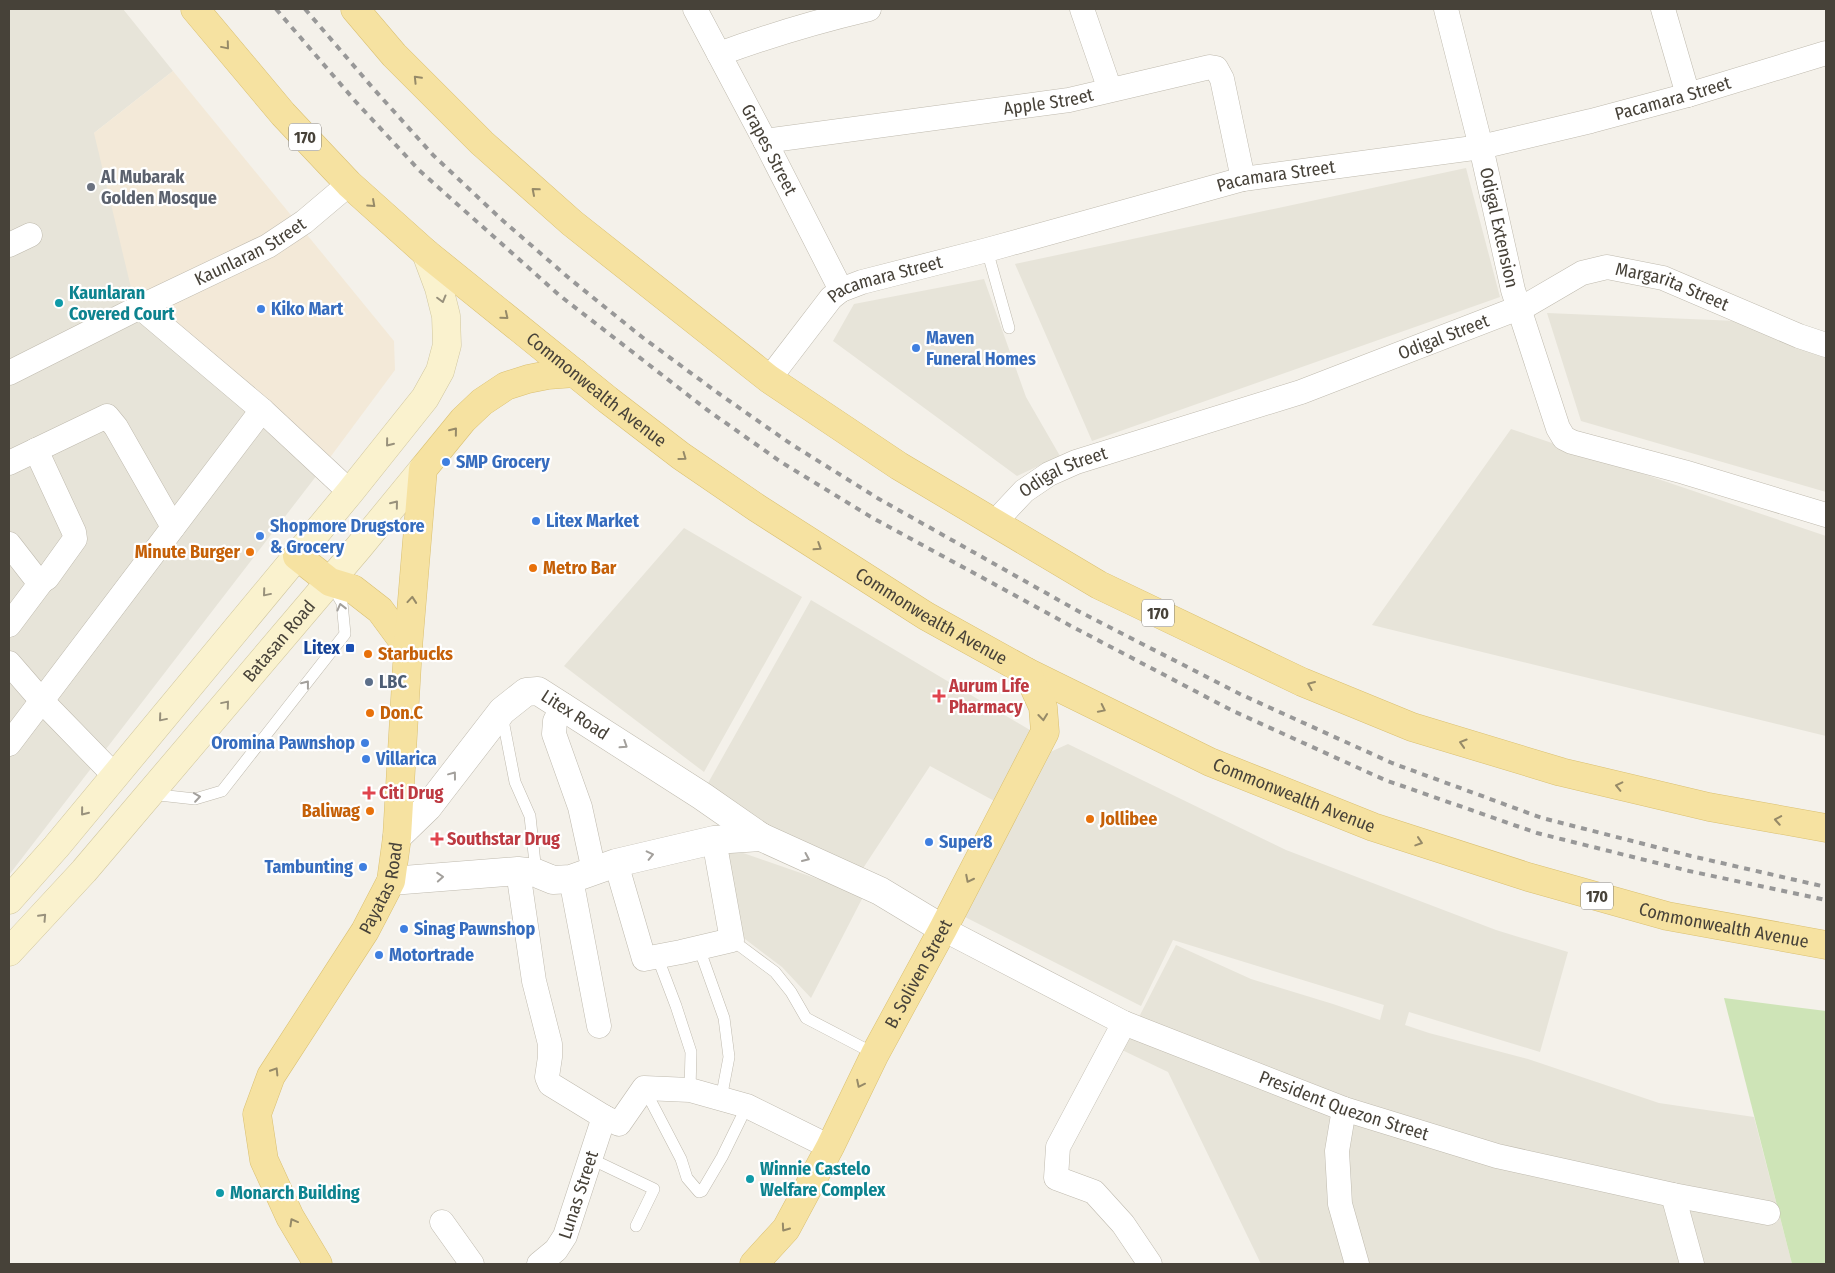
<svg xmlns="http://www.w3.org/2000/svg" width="1835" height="1273" font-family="'Fira Sans Condensed',sans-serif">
	<rect width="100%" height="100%" fill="#f4f1ea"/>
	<path fill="#e7e4d9" d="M9 9H123L173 71 94 133 317 475 9 875Z
		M1466 168 1500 297 1092 441 1015 264Z
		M984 279 1026 397 1060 456 1017 476 833 341 854 304Z
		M1547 313 1737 321 1826 352V492L1581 421Z
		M1511 429 1826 536V736L1372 625Z
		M684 528 802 597 704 772 564 666Z
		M811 600 1035 733 998 803 930 766 858 876 703 792Z
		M1068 744 1286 850 1496 930 1568 952 1540 1052 1409 1012 1405 1025 1429 1033 1528 1059 1659 1103 1754 1117 1792 1264H1261L1168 1072 1122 1050 1176 945 1251 979 1333 1004 1380 1020 1384 1005 1173 940 1141 1006 963 916 1048 753Z
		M723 846 864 895 811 998 782 967 741 936Z"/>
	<path fill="#f3e9d8" d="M173 71 394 341 395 370 317 475 138 317 94 133Z"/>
	<path fill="#cee4b7" d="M1724 998 1826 1011V1264H1792Z"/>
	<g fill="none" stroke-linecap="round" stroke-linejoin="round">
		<g stroke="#bfbaae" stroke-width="12">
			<path id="service" d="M987 250 1009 328
				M502 715 515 782 530 816 536 873
				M150 794 195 799 222 791 345 634 342 603 332 586
				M732 940 775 972 791 992 806 1018 875 1054
				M699 948 724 1018 729 1057 721 1099
				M657 956 676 1006 691 1052 690 1090
				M644 1088 681 1159 687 1178 699 1192 702 1191 722 1157 747 1106
				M589 1158 654 1189 636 1226"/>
		</g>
		<g stroke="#bfbaae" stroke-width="25">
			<g id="minor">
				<path id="s1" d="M695 9 765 141 841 290"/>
				<path d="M1082 9 1110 90"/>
				<path id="s2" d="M1446 9 1481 147 1513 290 1558 428 1564 438 1572 442 1684 472 1826 515"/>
				<path d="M1663 9 1688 95"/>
				<path d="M719 54C768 36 818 21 869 9"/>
				<path id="s3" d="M765 141 1069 100 1210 67 1216 68 1222 79 1243 179"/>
				<path d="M9 245 30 235"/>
				<path d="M140 307 262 410 350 492"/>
				<path id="s4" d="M9 373 140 307 268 246 304 222 349 184"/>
				<path id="s5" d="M769 379 831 298 841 290 862 282 987 250 1243 179 1481 147 1591 121 1688 95 1826 53"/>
				<path d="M9 463 107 416 116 427 173 527"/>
				<path id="s6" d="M994 523 1024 491 1049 474 1076 462 1301 392 1529 304 1582 273 1607 267 1663 278 1799 336 1826 345"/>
				<path d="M9 544 37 580 42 581 47 578 75 539 74 532 36 450"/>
				<path d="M9 625 42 581"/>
				<path d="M9 663 42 701 114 775"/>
				<path d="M563 705 555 721 554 734 580 807 594 871"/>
				<path d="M9 744 262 410"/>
				<path d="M616 863 644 959 681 952 732 940 714 840"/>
				<path d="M518 871 534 981 550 1044V1057L547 1077 550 1084 604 1117 619 1124 644 1088 690 1090 747 1106 830 1147"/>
				<path d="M571 879 599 1026"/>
				<path id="s7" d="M943 929 1124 1023 1344 1109 1497 1156 1673 1195 1768 1213"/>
				<path d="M1124 1023 1058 1147 1056 1178 1094 1192 1123 1224 1150 1264"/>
				<path d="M1344 1109 1337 1151 1340 1204 1357 1264"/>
				<path d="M1673 1195 1692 1264"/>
				<path d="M442 1222 472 1264"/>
				<path id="s8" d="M539 1264 556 1250 565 1236 604 1117"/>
			</g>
		</g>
		<g stroke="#bfbaae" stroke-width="29">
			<g id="tertiary">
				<path id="s9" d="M397 837 428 807 441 790 502 711 526 692 538 691 702 796 761 837"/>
				<path d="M391 881 518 871 536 873 553 880 571 879 616 863 714 840 761 837 880 891 943 929"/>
			</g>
		</g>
		<g stroke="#d0c69e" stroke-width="29">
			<g id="secondary">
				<path d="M9 900 56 847 350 492 425 398 440 371 447 345 446 316 439 288 426 253"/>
				<path id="s10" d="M9 952 84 871 359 547 423 469"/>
			</g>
		</g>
		<g stroke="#dac072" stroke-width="29">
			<g id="primary">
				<path id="s11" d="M195 9 283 114 349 184 426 253 608 400 681 456 757 508 926 616 1027 672 1210 762 1373 827 1528 877 1667 916 1826 945"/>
				<path d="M355 9 394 55 482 143 572 223 769 379 899 466 1099 585 1302 682 1412 727 1561 772 1709 807 1826 828"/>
				<path d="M297 556 330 582 353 589 380 610 408 648"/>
				<path id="s12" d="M318 1264 290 1217 264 1160 257 1114 271 1076 365 931 391 881 397 837 408 648 423 469 463 420 482 402 506 386 528 379 548 375 575 373"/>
				<path id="s13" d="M754 1264 786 1229 830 1147 875 1054 943 929 1045 732 1043 707 1027 672"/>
			</g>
		</g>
		<use href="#service" stroke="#fff" stroke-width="11"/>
		<use href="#minor" stroke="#fff" stroke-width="24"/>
		<use href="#tertiary" stroke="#fff" stroke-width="28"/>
		<use href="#secondary" stroke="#faf2ce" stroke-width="28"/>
		<use href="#primary" stroke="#f6e2a1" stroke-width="28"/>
		<path stroke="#989898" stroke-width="4" stroke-dasharray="6 6" stroke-linecap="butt" d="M276 9 356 102 419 170 559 295 706 409 781 462 871 517 1071 626 1233 711 1385 780 1537 833 1689 871 1826 900
			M305 9 372 87 433 155 501 219 570 279 642 337 718 393 791 444 879 499 1078 611 1242 695 1392 763 1542 818 1691 856 1826 887"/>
	</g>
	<defs><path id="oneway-chevron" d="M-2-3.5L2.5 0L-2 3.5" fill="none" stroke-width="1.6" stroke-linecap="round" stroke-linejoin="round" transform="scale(1.25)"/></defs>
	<g stroke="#968a68">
		<use href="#oneway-chevron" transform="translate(226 46) rotate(50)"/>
		<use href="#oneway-chevron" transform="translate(417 79) rotate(-134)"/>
		<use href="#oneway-chevron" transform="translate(535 191) rotate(-139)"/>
		<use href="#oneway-chevron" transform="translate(372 204) rotate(42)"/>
		<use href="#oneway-chevron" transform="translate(505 316) rotate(39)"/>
		<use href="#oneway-chevron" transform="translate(454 431) rotate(-51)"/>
		<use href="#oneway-chevron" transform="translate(683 457) rotate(36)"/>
		<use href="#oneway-chevron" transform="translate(818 547) rotate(33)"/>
		<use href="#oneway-chevron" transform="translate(412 600) rotate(-85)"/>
		<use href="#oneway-chevron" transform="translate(1311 685) rotate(-157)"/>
		<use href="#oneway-chevron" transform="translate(1102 709) rotate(26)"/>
		<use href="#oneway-chevron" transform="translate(1043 717) rotate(84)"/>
		<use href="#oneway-chevron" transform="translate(1463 743) rotate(-163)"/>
		<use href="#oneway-chevron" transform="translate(1619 786) rotate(-167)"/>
		<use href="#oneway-chevron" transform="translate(1778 820) rotate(-170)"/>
		<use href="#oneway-chevron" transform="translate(1419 842) rotate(18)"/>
		<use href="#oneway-chevron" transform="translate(969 879) rotate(117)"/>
		<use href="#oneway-chevron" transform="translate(275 1071) rotate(-58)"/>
		<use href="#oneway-chevron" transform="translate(860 1084) rotate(116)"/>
		<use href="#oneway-chevron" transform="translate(293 1222) rotate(-119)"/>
		<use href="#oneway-chevron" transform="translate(785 1228) rotate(125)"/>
	</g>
	<g stroke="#98917c">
		<use href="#oneway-chevron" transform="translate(442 299) rotate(75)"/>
		<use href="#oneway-chevron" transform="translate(389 443) rotate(129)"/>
		<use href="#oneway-chevron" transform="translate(395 504) rotate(-51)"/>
		<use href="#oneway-chevron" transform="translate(266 593) rotate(130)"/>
		<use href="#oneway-chevron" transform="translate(226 704) rotate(-50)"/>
		<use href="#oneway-chevron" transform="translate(162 718) rotate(130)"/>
		<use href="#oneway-chevron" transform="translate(84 812) rotate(129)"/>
		<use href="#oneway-chevron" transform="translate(43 917) rotate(-47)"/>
	</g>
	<g stroke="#a3a09c">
		<use href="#oneway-chevron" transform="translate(341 607) rotate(-104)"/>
		<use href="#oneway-chevron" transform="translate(306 684) rotate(-52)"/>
		<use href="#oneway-chevron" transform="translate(624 745) rotate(33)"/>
		<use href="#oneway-chevron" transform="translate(453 775) rotate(-53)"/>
		<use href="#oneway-chevron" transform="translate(197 797) rotate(-8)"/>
		<use href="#oneway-chevron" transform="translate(650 855) rotate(-13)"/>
		<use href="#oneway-chevron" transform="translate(806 858) rotate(24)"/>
		<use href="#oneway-chevron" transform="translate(440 877) rotate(-4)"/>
	</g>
	<circle fill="#6b7280" stroke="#fff" stroke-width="2" cx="91" cy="187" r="5"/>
	<g fill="#0f9aa8" stroke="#fff" stroke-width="2">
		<circle cx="59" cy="303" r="5"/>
		<circle cx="750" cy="1179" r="5"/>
		<circle cx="220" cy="1193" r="5"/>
	</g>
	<g fill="#3f7fe0" stroke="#fff" stroke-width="2">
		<circle cx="261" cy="309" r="5"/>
		<circle cx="916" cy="348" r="5"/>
		<circle cx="446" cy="462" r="5"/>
		<circle cx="536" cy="521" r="5"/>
		<circle cx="260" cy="536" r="5"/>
		<circle cx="365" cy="743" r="5"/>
		<circle cx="366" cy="759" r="5"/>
		<circle cx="929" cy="842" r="5"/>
		<circle cx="363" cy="867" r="5"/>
		<circle cx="404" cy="929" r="5"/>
		<circle cx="379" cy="955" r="5"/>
	</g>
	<g fill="#e8710a" stroke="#fff" stroke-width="2">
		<circle cx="250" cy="552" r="5"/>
		<circle cx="533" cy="568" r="5"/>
		<circle cx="368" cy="654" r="5"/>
		<circle cx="370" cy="713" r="5"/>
		<circle cx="370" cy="811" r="5"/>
		<circle cx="1090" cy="819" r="5"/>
	</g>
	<rect fill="#1a4fb4" stroke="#fff" stroke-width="2" x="345" y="643" width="10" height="10" rx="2.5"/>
	<circle fill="#5c6f8a" stroke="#fff" stroke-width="2" cx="369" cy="682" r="5"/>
	<g fill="#e0444e" stroke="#fff" stroke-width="2">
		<path d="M936.5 688.5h5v5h5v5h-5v5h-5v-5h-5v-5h5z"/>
		<path d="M366.5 785.5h5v5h5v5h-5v5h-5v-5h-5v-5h5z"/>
		<path d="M434.5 831.5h5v5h5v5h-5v5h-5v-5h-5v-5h5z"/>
	</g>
	<g text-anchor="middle" stroke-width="4.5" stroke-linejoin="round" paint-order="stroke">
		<g fill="#fff" stroke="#7e7b74" stroke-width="1">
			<rect x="289" y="123.5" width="32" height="27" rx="4"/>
			<rect x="1142" y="599.5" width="32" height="27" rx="4"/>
			<rect x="1581" y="882.5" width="32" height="27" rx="4"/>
		</g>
		<g font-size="16" font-weight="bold" fill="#474239">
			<text x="305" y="143">170</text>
			<text x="1158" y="619">170</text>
			<text x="1597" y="902">170</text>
		</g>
		<g font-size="18" fill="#474239" stroke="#fff">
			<text dy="6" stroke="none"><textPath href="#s5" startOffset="970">Pacamara Street</textPath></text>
			<text dy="6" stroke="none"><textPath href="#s3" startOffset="286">Apple Street</textPath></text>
			<text dy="6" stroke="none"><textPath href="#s1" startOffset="159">Grapes Street</textPath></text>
			<text dy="6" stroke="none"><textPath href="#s5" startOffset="565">Pacamara Street</textPath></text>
			<text dy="6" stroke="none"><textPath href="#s2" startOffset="225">Odigal Extension</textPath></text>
			<text dy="6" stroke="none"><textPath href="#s4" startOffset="270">Kaunlaran Street</textPath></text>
			<text dy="6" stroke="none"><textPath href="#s5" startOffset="160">Pacamara Street</textPath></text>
			<text dy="6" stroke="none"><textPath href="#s6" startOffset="739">Margarita Street</textPath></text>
			<text dy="6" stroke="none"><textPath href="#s6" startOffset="492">Odigal Street</textPath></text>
			<text dy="6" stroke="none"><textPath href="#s11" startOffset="555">Commonwealth Avenue</textPath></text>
			<text dy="6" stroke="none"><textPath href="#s6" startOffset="88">Odigal Street</textPath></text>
			<text dy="6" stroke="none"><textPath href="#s11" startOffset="960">Commonwealth Avenue</textPath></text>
			<text dy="6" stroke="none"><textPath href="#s10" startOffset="412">Batasan Road</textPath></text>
			<text dy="6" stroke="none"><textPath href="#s9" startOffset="251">Litex Road</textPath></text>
			<text dy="6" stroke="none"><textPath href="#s11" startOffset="1365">Commonwealth Avenue</textPath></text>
			<text dy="6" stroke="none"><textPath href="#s12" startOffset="424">Payatas Road</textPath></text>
			<text dy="6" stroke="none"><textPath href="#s11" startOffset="1815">Commonwealth Avenue</textPath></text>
			<text dy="6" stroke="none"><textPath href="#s13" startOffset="335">B. Soliven Street</textPath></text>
			<text dy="6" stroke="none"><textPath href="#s7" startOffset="439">President Quezon Street</textPath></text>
			<text dy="6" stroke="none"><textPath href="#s8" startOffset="82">Lunas Street</textPath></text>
		</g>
		<g font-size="18" font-weight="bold" fill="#5b616d" stroke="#fff" text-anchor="start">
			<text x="101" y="183">Al Mubarak<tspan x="101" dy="21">Golden Mosque</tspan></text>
		</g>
		<g font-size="18" font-weight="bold" fill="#0d838f" stroke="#fff" text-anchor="start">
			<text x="69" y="299">Kaunlaran<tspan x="69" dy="21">Covered Court</tspan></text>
			<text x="760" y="1175">Winnie Castelo<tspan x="760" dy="21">Welfare Complex</tspan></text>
			<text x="230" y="1199">Monarch Building</text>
		</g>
		<g font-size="18" font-weight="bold" fill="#366cbe" stroke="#fff" text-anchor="start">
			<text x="271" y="315">Kiko Mart</text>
			<text x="926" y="344">Maven<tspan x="926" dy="21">Funeral Homes</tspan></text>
			<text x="456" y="468">SMP Grocery</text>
			<text x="546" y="527">Litex Market</text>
			<text x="270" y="532">Shopmore Drugstore<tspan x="270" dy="21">&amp; Grocery</tspan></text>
			<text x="355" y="749" text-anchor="end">Oromina Pawnshop</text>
			<text x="376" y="765">Villarica</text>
			<text x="939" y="848">Super8</text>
			<text x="353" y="873" text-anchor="end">Tambunting</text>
			<text x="414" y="935">Sinag Pawnshop</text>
			<text x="389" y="961">Motortrade</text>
		</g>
		<g font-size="18" font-weight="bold" fill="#c56008" stroke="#fff" text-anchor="start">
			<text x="240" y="558" text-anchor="end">Minute Burger</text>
			<text x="543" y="574">Metro Bar</text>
			<text x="378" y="660">Starbucks</text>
			<text x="380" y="719">Don.C</text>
			<text x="360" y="817" text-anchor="end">Baliwag</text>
			<text x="1100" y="825">Jollibee</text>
		</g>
		<g font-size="18" font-weight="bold" fill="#164399" stroke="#fff" text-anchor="end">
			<text x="340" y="654">Litex</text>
		</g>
		<g font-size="18" font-weight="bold" fill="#4e5e75" stroke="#fff" text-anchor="start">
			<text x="379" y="688">LBC</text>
		</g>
		<g font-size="18" font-weight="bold" fill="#be3a42" stroke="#fff" text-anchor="start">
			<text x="949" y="692">Aurum Life<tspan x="949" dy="21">Pharmacy</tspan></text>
			<text x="379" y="799">Citi Drug</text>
			<text x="447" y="845">Southstar Drug</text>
		</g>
	</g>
	<rect width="1835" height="1273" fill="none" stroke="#474239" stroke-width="20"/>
</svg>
